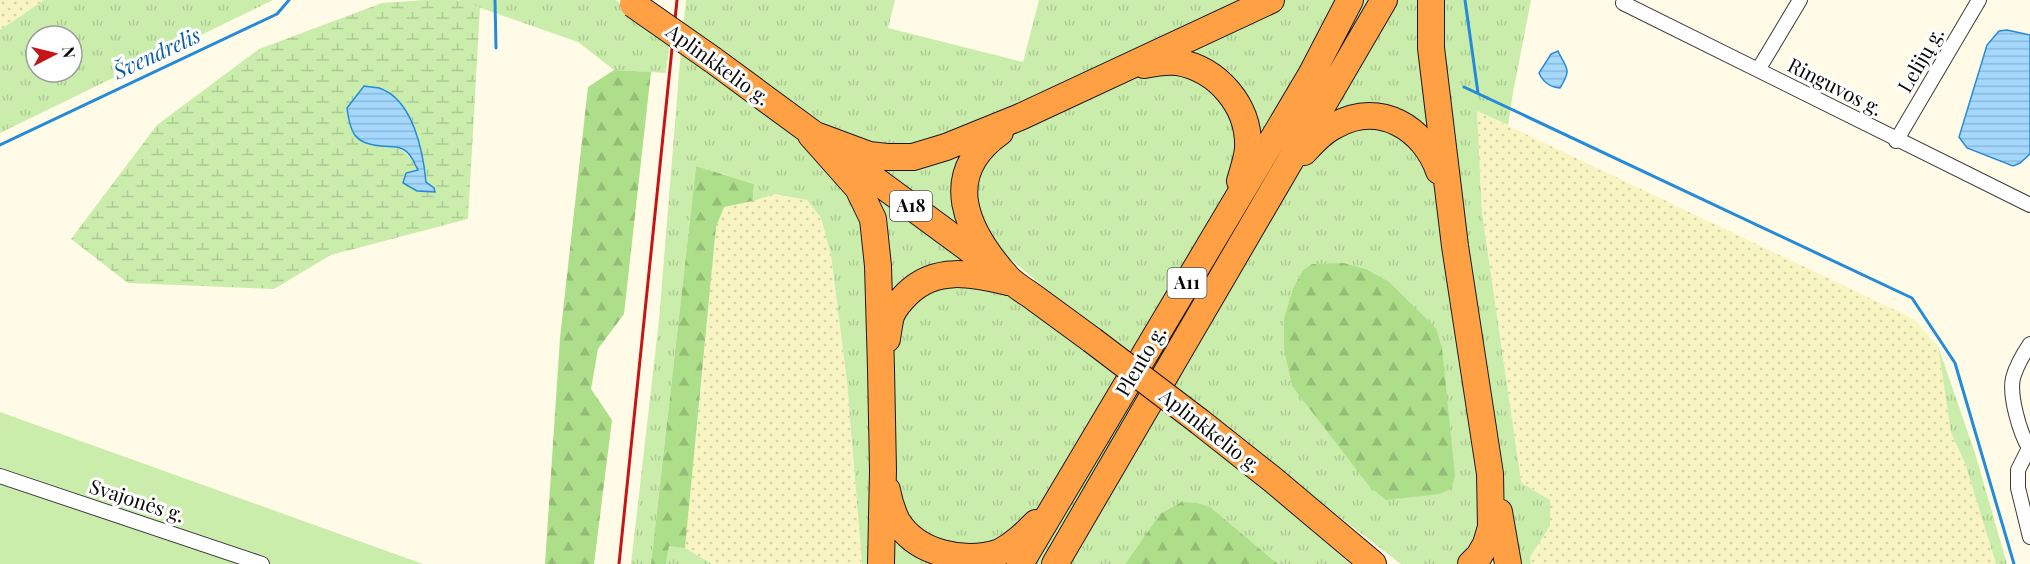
<svg xmlns="http://www.w3.org/2000/svg" width="2030" height="564" font-family="'Playfair Display',serif">
	<defs>
		<pattern id="farmland-dots" width="8" height="8" patternUnits="userSpaceOnUse" patternTransform="scale(1.5)"><rect width="8" height="8" fill="#f8f5c3"/><path d="M2 2h.1M6 6h.1" fill="none" stroke="#d3d1a6" stroke-width="1.8" stroke-linecap="round"/></pattern>
		<pattern id="grass-tufts" width="24" height="20" patternUnits="userSpaceOnUse" patternTransform="scale(1.5)"><rect width="24" height="20" fill="#cbedac"/><path d="M3 7l-1-3M5 7V3M7 7l1-3M15 17l-1-3M17 17v-4M19 17l1-3" fill="none" stroke="#adca93"/></pattern>
		<pattern id="forest-firs" width="22" height="20" patternUnits="userSpaceOnUse" patternTransform="scale(1.5)"><rect width="22" height="20" fill="#addf8a"/><path d="M5 1l3.5 6h-7zM16 11l3.5 6h-7z" fill="#94be76"/></pattern>
		<pattern id="wetland-marsh" width="20" height="14" patternUnits="userSpaceOnUse" patternTransform="scale(1.5)"><rect width="20" height="14" fill="#cbedac"/><path d="M1 5h8M5 5V1M11 12h8M15 12V8" fill="none" stroke="#adca93"/></pattern>
		<pattern id="water-rules" width="6" height="5" patternUnits="userSpaceOnUse" patternTransform="scale(1.5)"><rect width="6" height="5" fill="#a4d8fd"/><path d="M0 2.5h6" fill="none" stroke="#8cb8d8"/></pattern>
	</defs>
	<rect width="100%" height="100%" fill="#fffbe6"/>
	<path fill="url(#farmland-dots)" d="M0 0H44L0 30Z
		M1477 111 1914 319 1938 346 1951 433 1965 463 1996 564H1531L1530 557 1550 526 1544 496 1523 484 1521 481 1482 213Z
		M775 194 807 200 821 218 831 255 847 382 862 564H712L685 548 716 227 724 207Z"/>
	<path fill="url(#grass-tufts)" fill-rule="evenodd" d="M44 0H273L0 133V30ZM36 36H72V72H36Z
		M458 0H616L670 41 666 73 614 70 578 42Z
		M686 0H895L888 28 1023 62 1039 0H1259L977 129 903 152 838 133 683 28Z
		M1283 0H1338L1253 156 1250 117 1166 55Z
		M1358 0H1378L1041 564H1032Z
		M1397 0H1426L1438 145 1416 123 1328 121Z
		M1439 0H1531L1513 93 1508 125 1477 111 1482 213 1521 481 1523 484 1550 500V526L1530 557 1531 564H1514L1497 476 1438 65Z
		M681 49 817 153 866 218 877 564H862L847 382 831 255 821 218 807 200 775 194 753 201 754 184 696 166 651 564H631L659 320Z
		M1175 67 1234 104 1240 169 1225 198 1034 516 1005 543 932 548 894 495 891 340 909 298 926 286 976 280 1090 325 997 248 970 194 996 141 1131 76Z
		M1360 122 1411 134 1436 177 1487 520 1462 564H1401L1196 407 1187 422 1350 564H1278L1210 508 1160 514 1125 564H1068L1308 158ZM1344 263 1366 269 1388 281 1284 318 1293 288 1303 270Z
		M975 144 972 240 863 161Z
		M867 184 983 269 956 267 885 313Z
		M1938 346 1975 453 2007 564H1996L1965 463 1951 433Z
		M888 519 948 564H890Z
		M669 545 685 548 712 564H666Z"/>
	<path fill="url(#forest-firs)" d="M614 70 651 72 624 314 598 349 591 389 612 420 594 564H545L560 338 588 87Z
		M696 166 754 184 753 201 724 207 716 227 685 548 669 546 666 564H651Z
		M1344 263 1366 269 1388 281 1436 328 1442 348 1455 476 1451 489 1439 494 1386 500 1370 487 1292 386 1284 348V318L1293 288 1303 270 1312 264Z
		M1182 502 1197 503 1210 507 1278 564H1125L1160 514Z"/>
	<path fill="url(#wetland-marsh)" fill-rule="evenodd" d="M425 0H458L480 7 468 219 331 255 274 289 128 283 71 239 157 125 259 49 382 3ZM355 100 418 135 426 182 434 188 406 173 418 170C402 143 398 148 368 145L347 108Z"/>
	<path fill="#cbedac" d="M0 412 423 564H0Z"/>
	<path fill="url(#water-rules)" stroke="#248bdb" stroke-width="1.5" d="M2007 30 2030 35V154L2020 163 2013 166 1967 148 1959 137 1987 45 1999 31Z
		M1558 51C1567 70 1572 68 1560 88 1549 87 1543 82 1539 73L1551 54Z
		M364 86C369 87 374 87 379 88 413 99 423 151 426 182L434 188 435 192 417 191 403 183 406 173 418 170C414 162 409 150 400 148 394 146 387 147 381 146 354 144 350 132 347 108Z"/>
	<g fill="none" stroke-linecap="round" stroke-linejoin="round">
		<path stroke="#248bdb" stroke-width="3" d="M495 0 496 48
			M1465 0 1478 93
			M1464 87 1912 298 1955 363 2014 564
			M0 145 277 14 289 0"/>
		<g stroke="#3c3c3c" stroke-width="16">
			<path id="street" d="M1624 0 1623 3 2030 205
				M1758 70 1800 0
				M1896 141 1979 0
				M2030 446 2018 470V488L2030 537
				M2029 448C2020 433 2009 396 2013 378 2016 367 2024 353 2030 344
				M0 476 262 564"/>
		</g>
		<g stroke="#1a1a1a" stroke-width="28">
			<path id="highway" d="M1431 0V48L1455 246 1490 474 1491 527 1486 544 1479 556 1471 564
				M713 60 815 135 869 155 887 157H913L946 147 1020 117 1271 0
				M1144 65C1154 63 1167 61 1177 62 1218 69 1250 106 1248 149 1247 159 1243 171 1240 181
				M1000 132C939 175 966 231 1007 277 1015 286 1027 292 1036 299 1055 313 1074 327 1092 340
				M811 135 858 188 873 219 878 266 881 369 883 470 881 564
				M1304 152C1313 142 1323 131 1336 125 1380 101 1424 128 1439 171
				M844 157 988 263
				M887 339C888 332 889 324 891 316 894 308 901 300 907 294 936 265 973 274 1008 282
				M1200 422 1272 479 1373 564
				M887 490C889 501 892 511 897 521 917 554 965 564 1000 552 1014 545 1025 534 1036 523
				M1499 512 1508 564
				M1020 564 1311 75 1350 0
				M1055 564 1384 0"/>
		</g>
		<use href="#street" stroke="#fff" stroke-width="14"/>
		<use href="#highway" stroke="#ffa044" stroke-width="26"/>
		<path stroke="#c61517" stroke-width="3" d="M619 564 677 0"/>
		<g stroke="#1a1a1a" stroke-width="28" stroke-linecap="butt">
			<path id="highway-bridge" d="M633 4 713 60
				M1092 340 1200 422"/>
		</g>
		<use href="#highway-bridge" stroke="#ffa044" stroke-width="26"/>
	</g>
	<g text-anchor="middle" stroke-width="6" stroke-linejoin="round" paint-order="stroke">
		<g fill="#fff" stroke="#535353" stroke-width="1.5">
			<rect x="890" y="191" width="42" height="30" rx="4.5"/>
			<rect x="1167.5" y="268" width="39" height="30" rx="4.5"/>
		</g>
		<g font-size="18" font-weight="bold" fill="#090909">
			<text x="911" y="212">A18</text>
			<text x="1187" y="289">A11</text>
		</g>
		<g font-size="20" fill="#090909" stroke="#fff">
			<text transform="translate(1921 60) rotate(-60)" y="7">Lelijų g.</text>
			<text transform="translate(718 65) rotate(36)" y="7">Aplinkkelio g.</text>
			<text transform="translate(1835 87) rotate(27)" y="7">Ringuvos g.</text>
			<text transform="translate(1141 361) rotate(-59)" y="7">Plento g.</text>
			<text transform="translate(1210 431) rotate(38)" y="7">Aplinkkelio g.</text>
			<text transform="translate(137 501) rotate(18)" y="7">Svajonės g.</text>
		</g>
		<g font-size="21" font-style="italic" fill="#085ba6" stroke="#fff">
			<text transform="translate(157 54) rotate(-25)" y="7">Švendrelis</text>
		</g>
	</g>
	<g transform="translate(54 54) rotate(83)"><circle r="28" fill="#ffffff" stroke="#9d9d9d" stroke-width="1.5"/>
	<path d="M0-4.5L10 22L0 15L-10 22Z" fill="#c61517"/>
	<text y="-9" font-size="16" font-weight="bold" text-anchor="middle" fill="#090909">N</text>
	</g>
</svg>
